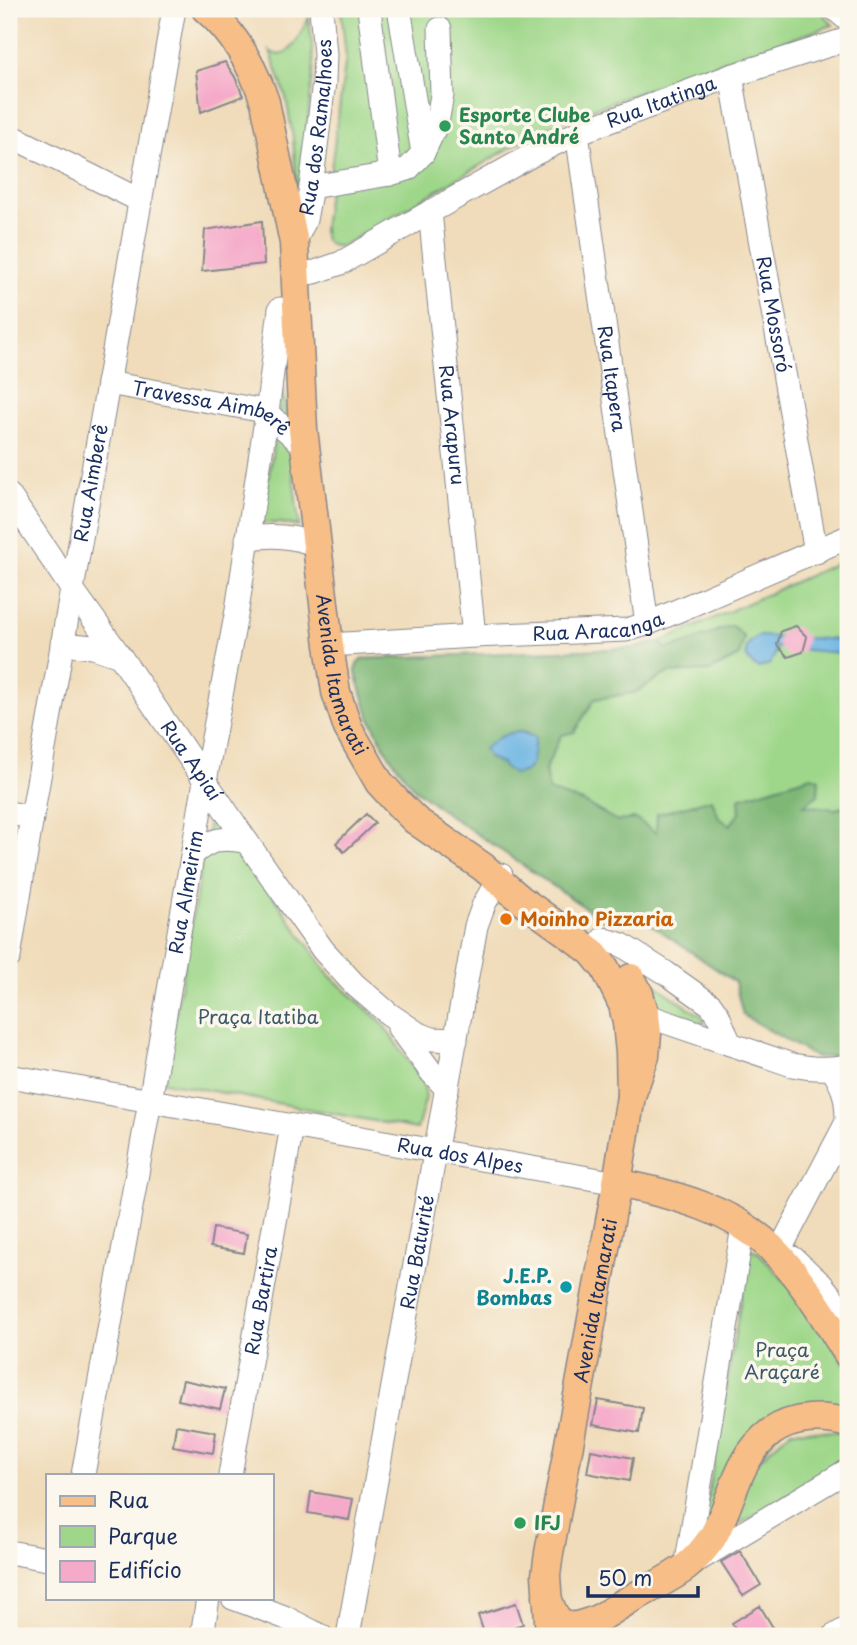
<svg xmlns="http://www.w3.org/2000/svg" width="857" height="1645" font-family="'Playpen Sans',sans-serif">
	<rect width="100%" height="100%" fill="#fbf7ec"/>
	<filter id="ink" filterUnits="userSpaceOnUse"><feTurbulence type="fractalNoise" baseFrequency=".0143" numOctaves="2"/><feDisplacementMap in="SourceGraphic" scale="14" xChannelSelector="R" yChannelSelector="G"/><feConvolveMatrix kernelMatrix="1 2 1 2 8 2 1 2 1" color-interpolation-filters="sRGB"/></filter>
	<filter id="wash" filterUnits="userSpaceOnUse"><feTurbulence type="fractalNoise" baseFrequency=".00686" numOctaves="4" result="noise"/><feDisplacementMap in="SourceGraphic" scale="28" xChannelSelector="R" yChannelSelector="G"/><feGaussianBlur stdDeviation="1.57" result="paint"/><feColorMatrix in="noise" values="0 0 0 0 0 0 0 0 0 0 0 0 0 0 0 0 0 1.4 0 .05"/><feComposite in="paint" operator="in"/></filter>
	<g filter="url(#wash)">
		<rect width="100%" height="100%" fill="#f0dcba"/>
		<path fill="#9fd78a" stroke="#5d8374" stroke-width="2" d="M341 9H819L833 25 727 60 574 116 532 135 342 246C330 247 323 242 323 229L346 57Z
			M309 17 314 65 298 206 293 138 286 97 270 51C290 66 301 31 309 17Z
			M283 386 299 526 280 523H261Z
			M848 558V1054L743 1015 735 982 636 914 605 921 449 815 414 788 389 755 370 718 356 673 357 664 362 659 634 648 661 642Z
			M211 809 330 976 381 1022 423 1082 426 1097 417 1129 164 1082Z
			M635 971 701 1016 705 1023 703 1024 652 1006Z
			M751 1249 759 1253 812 1311 848 1369V1413L794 1412 702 1533 749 1250Z
			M792 1430 848 1432V1458L754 1516 727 1530 749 1469Z"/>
		<path fill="#7fb876" stroke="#4d746a" stroke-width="2" fill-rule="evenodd" d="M732 626 744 637 739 656 710 671 668 673 634 693 595 699 574 732 561 735 545 770 549 791 583 802 617 821 636 819 656 833 657 814 712 799 719 818 730 825 740 813 739 798 812 776 819 779 818 795 804 805 836 809 848 805V1054L817 1058 743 1015 735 982 636 914 605 921 449 815 414 788 389 755 370 718 356 673 357 664 362 659 633 648 661 642 664 648C686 648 710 631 732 626ZM520 732 527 733 505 768 502 764 489 758 510 733Z"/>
		<path fill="#6bb4e3" stroke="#4372a0" stroke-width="2" d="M760 636 848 640V654L776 647V652L770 664 760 668C742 663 741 642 760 636Z
			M520 732 535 737 532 763 526 771 514 774 505 768 502 764 489 758 484 749C495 739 504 733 520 732Z"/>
		<g id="blocks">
			<path fill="#f5aac9" d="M225 62 235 77 243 96 201 112 196 71Z
				M262 221 264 264 202 271 205 230Z
				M796 626 807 637 803 652 788 657 777 645 781 631Z
				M366 814 375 823 344 852 336 843Z
				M213 1228 247 1234 244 1253 210 1247Z
				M183 1380 225 1389 220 1409 178 1400Z
				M598 1400 643 1408 639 1433 593 1425Z
				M176 1425 216 1432 213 1453 173 1446Z
				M591 1450 633 1458 629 1481 587 1473Z
				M311 1492 353 1499 349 1520 308 1513Z
				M740 1551 761 1585 743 1596 721 1562Z
				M516 1603 523 1624 485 1636 478 1615Z
				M760 1606 778 1636H740L732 1623Z"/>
		</g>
	</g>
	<g filter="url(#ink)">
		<use href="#blocks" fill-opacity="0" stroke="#86868c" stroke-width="2"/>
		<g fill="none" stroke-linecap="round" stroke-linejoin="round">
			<g stroke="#86868c" stroke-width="25">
				<g id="minor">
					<path d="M369 9 390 174"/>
					<path d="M835 9 848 20"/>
					<path d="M400 14 423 153"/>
					<path id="s1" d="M731 76 816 552"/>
					<path id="s2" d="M577 133 647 624"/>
					<path d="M9 135 141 201"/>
					<path d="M311 187 390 174 408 169 423 153 437 123 442 95 440 29"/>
					<path id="s3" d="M430 212 474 636"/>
					<path id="s4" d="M294 243 305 220 311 187 324 82 325 54 321 9"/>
					<path id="s5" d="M296 274 315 272 341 263 430 212 532 155 577 133 731 76 848 39"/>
					<path id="s6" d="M108 383 259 410 267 413 305 447"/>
					<path id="s7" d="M9 495 72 589 120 656 247 842 323 950 354 984 389 1014 417 1033 432 1039 456 1040"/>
					<path d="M247 539C272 534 293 536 317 545"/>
					<path d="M62 644 93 647 120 656"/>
					<path id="s8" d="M329 645 474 636 626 630 647 624 848 537"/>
					<path d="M9 813 32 817"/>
					<path d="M194 853C213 838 223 837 247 842"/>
					<path d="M603 939 622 945 666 973 711 1005 718 1015 730 1044"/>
					<path id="s9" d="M9 957 32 817 174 9"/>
					<path d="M645 1015 792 1065C812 1069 828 1070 848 1066"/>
					<path d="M399 1028 432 1073 447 1089"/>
					<path d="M832 1069C845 1089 847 1099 847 1122"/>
					<path id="s10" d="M9 1076 617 1183"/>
					<path d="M776 1253 785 1240 848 1120"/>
					<path d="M793 1258 822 1285 848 1317"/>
					<path id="s11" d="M83 1475 150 1101 205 781 237 610 267 413 280 309"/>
					<path id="s12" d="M230 1475 292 1126"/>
					<path d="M9 1552 47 1559"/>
					<path d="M698 1560 848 1470"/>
					<path d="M686 1567 743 1227"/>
					<path d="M233 1598 284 1617 321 1636"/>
					<path d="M202 1636 208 1598"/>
					<path id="s13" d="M348 1636 476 926 484 904 501 875"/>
					<path d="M834 1636 848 1628"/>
				</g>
			</g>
			<g stroke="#86868c" stroke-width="31">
				<g id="major">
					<path id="s14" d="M206 9C235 34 253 66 265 102L294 243 303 429 329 645 336 692 348 728 379 782 398 803 415 820 483 867 520 899 574 938 592 952 605 968 623 1005 627 1023 630 1053 631 1096"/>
					<path d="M617 1183C673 1194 737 1210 777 1254 805 1283 826 1320 848 1354"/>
					<path d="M547 1597C551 1608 555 1624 569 1626 574 1627 585 1624 590 1622 603 1618 615 1608 627 1601 645 1591 672 1578 687 1566 697 1558 705 1548 712 1538 733 1502 736 1458 771 1432 794 1416 823 1416 848 1423"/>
					<path id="s15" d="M550 1636 546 1575 549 1553 617 1183 631 1096 645 1056 647 1034 645 1015 639 994 631 978"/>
				</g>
			</g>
			<use href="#minor" stroke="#fff" stroke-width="23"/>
			<use href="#major" stroke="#f7be87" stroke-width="28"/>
		</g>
	</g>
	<g fill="#2e9e5b" stroke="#fbf7ec" stroke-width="2.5">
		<circle cx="445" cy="126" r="7"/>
		<circle cx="520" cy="1523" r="7"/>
	</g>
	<circle fill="#e8710a" stroke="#fbf7ec" stroke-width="2.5" cx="506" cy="919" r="7"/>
	<circle fill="#0f9aa8" stroke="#fbf7ec" stroke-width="2.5" cx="566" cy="1287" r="7"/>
	<g text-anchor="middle" stroke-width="7" stroke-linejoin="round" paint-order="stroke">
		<g font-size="19" fill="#1b2f5e" stroke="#fbf7ec">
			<text dy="7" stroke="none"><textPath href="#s5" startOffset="406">Rua Itatinga</textPath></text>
			<text dy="7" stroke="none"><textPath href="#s4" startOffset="119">Rua dos Ramalhoes</textPath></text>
			<text dy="7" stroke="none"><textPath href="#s1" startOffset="242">Rua Mossoró</textPath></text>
			<text dy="7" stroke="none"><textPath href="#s2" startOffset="248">Rua Itapera</textPath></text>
			<text dy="7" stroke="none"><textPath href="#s6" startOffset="107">Travessa Aimberê</textPath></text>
			<text dy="7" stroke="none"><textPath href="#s3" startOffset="214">Rua Arapuru</textPath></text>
			<text dy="7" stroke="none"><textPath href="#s9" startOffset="481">Rua Aimberê</textPath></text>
			<text dy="7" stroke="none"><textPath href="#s8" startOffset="270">Rua Aracanga</textPath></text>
			<text dy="7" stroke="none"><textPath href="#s14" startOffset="691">Avenida Itamarati</textPath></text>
			<text dy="7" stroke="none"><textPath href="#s7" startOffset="322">Rua Apiaí</textPath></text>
			<text dy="7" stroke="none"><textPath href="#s11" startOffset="592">Rua Almeirim</textPath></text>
			<text dy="7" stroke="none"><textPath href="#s10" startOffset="458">Rua dos Alpes</textPath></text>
			<text dy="7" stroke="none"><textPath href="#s13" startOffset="390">Rua Baturité</textPath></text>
			<text dy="7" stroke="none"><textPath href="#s12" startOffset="177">Rua Bartira</textPath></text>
			<text dy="7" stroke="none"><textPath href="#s15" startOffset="340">Avenida Itamarati</textPath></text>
		</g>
		<g font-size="19" font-weight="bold" fill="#27864d" stroke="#fbf7ec" text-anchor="start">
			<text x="459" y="122">Esporte Clube<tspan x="459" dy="22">Santo André</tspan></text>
			<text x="534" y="1530">IFJ</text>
		</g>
		<g font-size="19" font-weight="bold" fill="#c56008" stroke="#fbf7ec" text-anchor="start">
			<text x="520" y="926">Moinho Pizzaria</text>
		</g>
		<g font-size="19" fill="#3c5969" stroke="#fbf7ec">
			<text x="258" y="1024">Praça Itatiba</text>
			<text x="782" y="1357">Praça<tspan x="782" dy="22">Araçaré</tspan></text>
		</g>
		<g font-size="19" font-weight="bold" fill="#0d838f" stroke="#fbf7ec" text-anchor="end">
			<text x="552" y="1283">J.E.P.<tspan x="552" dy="22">Bombas</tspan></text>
		</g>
	</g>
	<rect width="857" height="1645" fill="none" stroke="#fbf7ec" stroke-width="35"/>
	<rect x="46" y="1474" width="228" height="126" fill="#fbf7ec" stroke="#a1a7b3" stroke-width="2"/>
	<rect x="60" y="1496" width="35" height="10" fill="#f7be87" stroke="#a1a7b3" stroke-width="2"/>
	<text x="108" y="1508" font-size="21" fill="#1b2f5e">Rua</text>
	<rect x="60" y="1526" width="35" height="21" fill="#9fd78a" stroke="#a1a7b3" stroke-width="2"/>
	<text x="108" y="1544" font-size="21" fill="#1b2f5e">Parque</text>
	<rect x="60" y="1561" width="35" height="21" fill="#f5aac9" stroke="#a1a7b3" stroke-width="2"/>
	<text x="108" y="1578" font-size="21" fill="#1b2f5e">Edifício</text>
	<path d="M588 1586v10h110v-10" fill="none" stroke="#1b2f5e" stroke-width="3.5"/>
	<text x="598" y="1586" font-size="21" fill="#1b2f5e" stroke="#fbf7ec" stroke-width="5" paint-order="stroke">50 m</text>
</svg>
